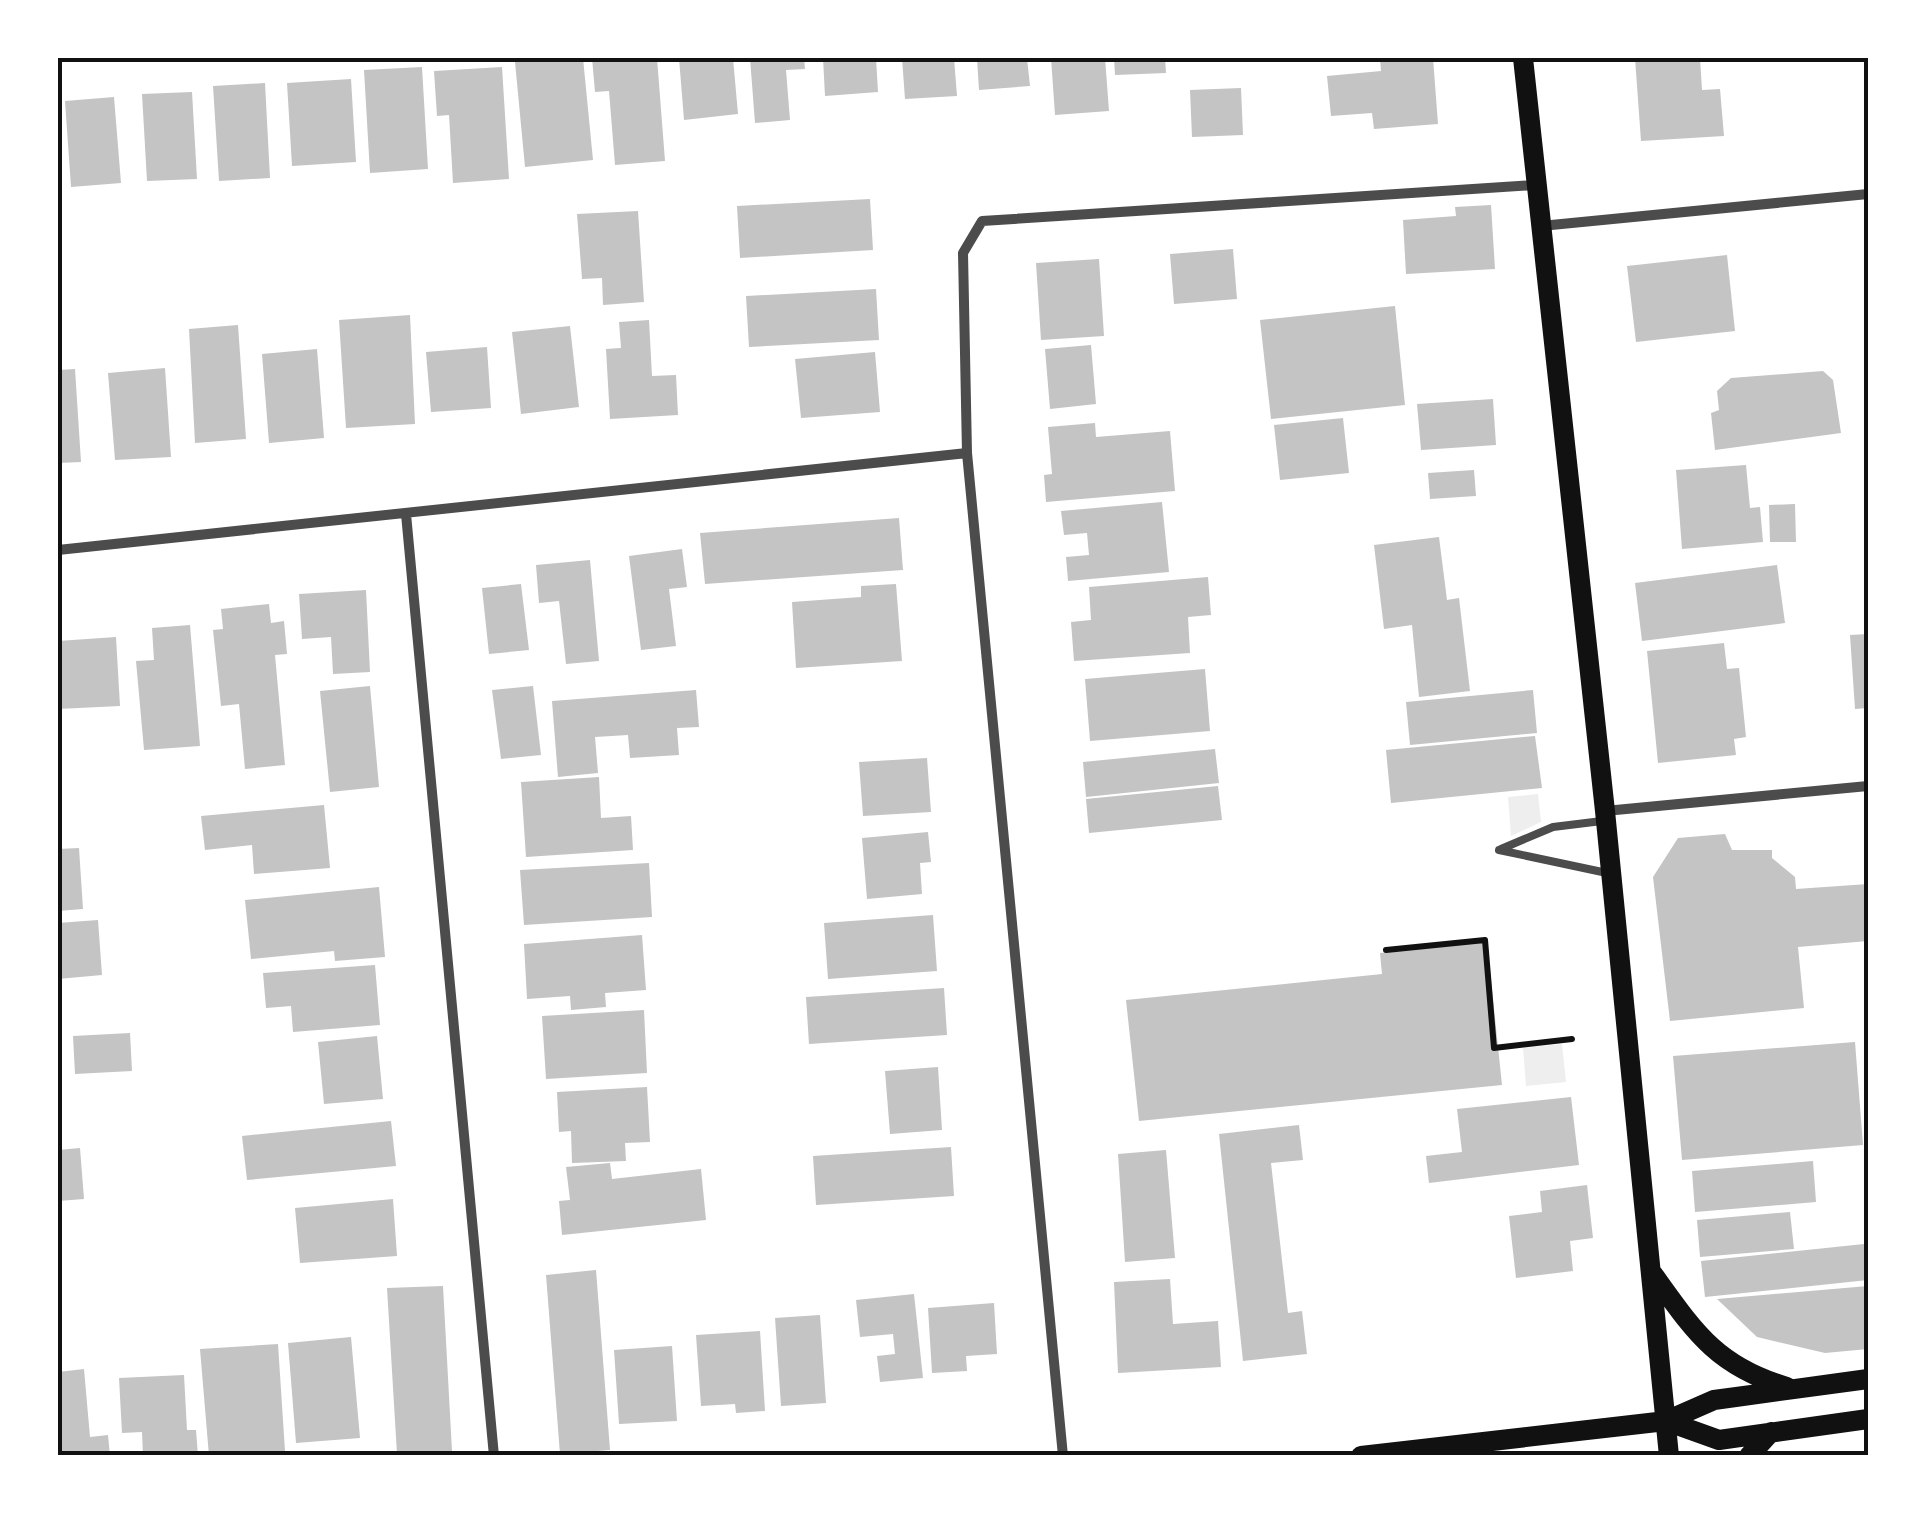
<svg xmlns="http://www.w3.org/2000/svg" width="1926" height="1513" font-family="'PT Serif',serif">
	<rect width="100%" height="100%" fill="#fff"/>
	<path fill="#eee" d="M1538 794 1541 822 1511 836 1508 797Z
		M1562 1044 1566 1082 1526 1086 1523 1048Z"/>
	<path fill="#c4c4c4" d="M583 58 593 160 525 167 515 62Z
		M592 58H657L665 161 615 165 609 91 595 92Z
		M679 58H733L738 114 684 120Z
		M750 58H804L805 69 786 70 790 120 755 123Z
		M823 58H876L878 92 825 96Z
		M902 58H954L957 96 905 99Z
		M977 58H1027L1030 86 979 90Z
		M1051 58H1105L1109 111 1055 115Z
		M1114 58H1165L1166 73 1115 75Z
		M1380 58H1433L1438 124 1374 129 1372 113 1331 116 1327 76 1381 71Z
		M1635 58H1700L1702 90 1720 89 1724 136 1641 141Z
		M422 67 428 169 370 173 364 70Z
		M502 67 509 179 453 183 449 115 437 116 434 71Z
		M351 79 356 162 292 166 287 83Z
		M265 83 270 178 219 181 213 86Z
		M1241 88 1243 135 1192 137 1190 90Z
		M192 92 197 179 147 181 142 94Z
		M114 97 121 183 71 187 65 101Z
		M870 199 873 250 740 258 737 206Z
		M1491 205 1495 269 1406 274 1403 220 1456 216 1455 207Z
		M638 211 644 302 603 305 602 278 582 279 577 214Z
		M1233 249 1237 299 1174 304 1170 254Z
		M1727 255 1735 331 1636 342 1627 266Z
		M1099 259 1104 336 1041 340 1036 263Z
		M876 289 879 340 749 347 746 296Z
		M1395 306 1405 405 1271 419 1260 320Z
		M410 315 415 424 346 428 339 320Z
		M649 320 652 376 676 375 678 415 610 419 606 349 621 348 619 322Z
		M238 325 246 439 195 443 189 329Z
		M570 326 579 407 521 414 512 332Z
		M1091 345 1096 404 1050 409 1045 349Z
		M487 347 491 408 431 412 426 352Z
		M317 349 324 438 269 443 262 354Z
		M875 352 880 412 801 418 795 359Z
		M165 368 171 457 115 460 108 373Z
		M75 369 81 462 58 463V370Z
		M1823 371 1833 380 1841 433 1715 450 1711 413 1719 410 1717 391 1731 378Z
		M1493 399 1496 445 1421 450 1417 404Z
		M1343 418 1349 473 1280 480 1274 425Z
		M1095 423 1096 437 1170 431 1175 491 1046 502 1044 475 1052 474 1048 427Z
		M1746 465 1750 508 1760 507 1763 542 1682 549 1676 470Z
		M1474 470 1476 496 1430 499 1428 473Z
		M1162 502 1169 572 1068 581 1066 557 1089 555 1087 533 1064 535 1061 511Z
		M1795 504 1796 542H1770L1769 505Z
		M899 518 903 570 705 584 700 533Z
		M1439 537 1447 600 1459 598 1470 691 1419 697 1412 625 1384 629 1374 545Z
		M682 549 687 587 669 589 676 646 641 650 629 556Z
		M590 560 599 661 566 664 559 601 539 603 536 565Z
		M1777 565 1785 623 1642 641 1635 583Z
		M1208 577 1211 615 1188 617 1190 653 1074 661 1071 622 1091 620 1089 587Z
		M521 584 529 650 489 654 482 588Z
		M896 584 902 661 796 668 792 602 861 597V586Z
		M366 590 370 672 333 674 331 637 302 639 299 594Z
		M269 604 271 623 284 621 287 654 275 655 285 765 245 769 239 704 221 706 213 630 223 629 221 609Z
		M190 625 200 746 144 750 136 661 154 660 152 628Z
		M1868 634V708L1855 709 1850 635Z
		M116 637 120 706 58 709V641Z
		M1724 643 1727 669 1739 668 1746 737 1734 739 1736 755 1658 763 1647 651Z
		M1205 669 1210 731 1090 741 1085 679Z
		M370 686 379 787 330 792 320 691Z
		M533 686 541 755 501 759 492 690Z
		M696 690 699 727 677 728 679 755 630 758 628 735 595 737 598 773 558 777 552 701Z
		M1533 690 1537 733 1410 745 1406 702Z
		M1535 736 1542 788 1391 803 1386 750Z
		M1215 749 1219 783 1086 797 1083 762Z
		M927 758 931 812 863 816 859 762Z
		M599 777 601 818 631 816 633 850 526 857 521 782Z
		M1218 786 1222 820 1089 833 1086 799Z
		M324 805 330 868 254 874 252 845 205 850 201 816Z
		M928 832 931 862 920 863 922 894 867 899 862 838Z
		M1725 834 1732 850H1772V858L1795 877 1796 889 1868 884V941L1798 947 1804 1008 1670 1021 1653 877 1678 838Z
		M79 848 83 909 58 911V849Z
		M649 863 652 917 524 925 520 870Z
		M379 887 385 957 335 961 334 951 251 959 245 900Z
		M933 915 937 971 828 979 824 923Z
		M98 920 102 975 58 979V923Z
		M642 935 646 990 605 993 606 1007 571 1010 570 996 527 999 524 944Z
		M1487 942 1502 1085 1139 1121 1126 1000 1382 974 1380 953Z
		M375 965 380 1025 293 1032 291 1006 266 1008 263 973Z
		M944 988 947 1035 809 1044 806 997Z
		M644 1010 647 1073 546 1079 542 1016Z
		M130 1033 132 1071 75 1074 73 1036Z
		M377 1036 383 1099 324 1104 318 1042Z
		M1855 1042 1863 1145 1682 1160 1673 1056Z
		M938 1067 942 1130 890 1134 885 1071Z
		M647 1087 650 1142 625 1143 626 1161 572 1163 571 1131 559 1132 557 1092Z
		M1571 1097 1579 1165 1429 1183 1426 1156 1462 1152 1457 1109Z
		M391 1121 396 1166 247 1180 242 1136Z
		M1299 1125 1303 1160 1271 1163 1288 1313 1302 1311 1307 1354 1243 1361 1219 1134Z
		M951 1147 954 1196 816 1205 813 1156Z
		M80 1148 84 1199 58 1201V1150Z
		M1166 1150 1175 1258 1125 1262 1118 1154Z
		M1813 1161 1816 1202 1695 1212 1692 1171Z
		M610 1163 612 1179 701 1169 706 1220 562 1235 559 1201 570 1200 566 1167Z
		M1587 1185 1593 1238 1570 1241 1573 1271 1516 1278 1509 1216 1542 1212 1540 1191Z
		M393 1199 397 1256 300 1263 295 1208Z
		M1790 1212 1794 1249 1700 1257 1697 1220Z
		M1864 1244 1868 1280 1705 1297 1701 1261Z
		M596 1270 610 1450 560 1454 546 1275Z
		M1170 1279 1173 1324 1218 1321 1221 1367 1118 1373 1114 1282Z
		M443 1286 452 1451 397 1454 387 1288Z
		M1868 1286V1349L1825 1353 1757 1337 1717 1299Z
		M914 1294 923 1378 880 1382 877 1356 895 1354 893 1334 860 1337 856 1300Z
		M994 1303 997 1354 966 1356 967 1371 932 1373 928 1308Z
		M820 1315 826 1403 781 1406 775 1318Z
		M760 1331 765 1411 736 1413 735 1404 701 1406 696 1335Z
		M351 1337 360 1438 296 1443 288 1343Z
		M278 1344 285 1451 209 1456 200 1349Z
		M672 1346 677 1421 619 1424 614 1350Z
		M84 1369 90 1437 108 1435 110 1456H58V1372Z
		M184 1375 187 1430H196L198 1456H143L142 1432 122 1433 119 1378Z"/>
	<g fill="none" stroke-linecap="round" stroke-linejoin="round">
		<path stroke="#111" stroke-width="6" d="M1386 950 1485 940 1494 1048 1572 1039"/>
		<path stroke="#4c4c4c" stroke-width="8" d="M1501 849 1553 827 1602 821
			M1499 850 1607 873"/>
		<path stroke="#4c4c4c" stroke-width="10" d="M1541 226 1868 194
			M406 514 494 1456
			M58 550 967 453
			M1605 811 1868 786
			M1063 1456 967 453 963 253 982 221 1535 185"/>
		<path stroke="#111" stroke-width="20" d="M1523 58 1605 811 1669 1456
			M1653 1274C1694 1331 1716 1366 1787 1387
			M1666 1421 1719 1440 1868 1419
			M1361 1456 1666 1421 1714 1400 1868 1379
			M1749 1456 1771 1432"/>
	</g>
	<rect width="1926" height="1513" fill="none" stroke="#ffffff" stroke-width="120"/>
	<rect x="60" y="60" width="1806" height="1393" fill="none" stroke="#111" stroke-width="4"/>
</svg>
